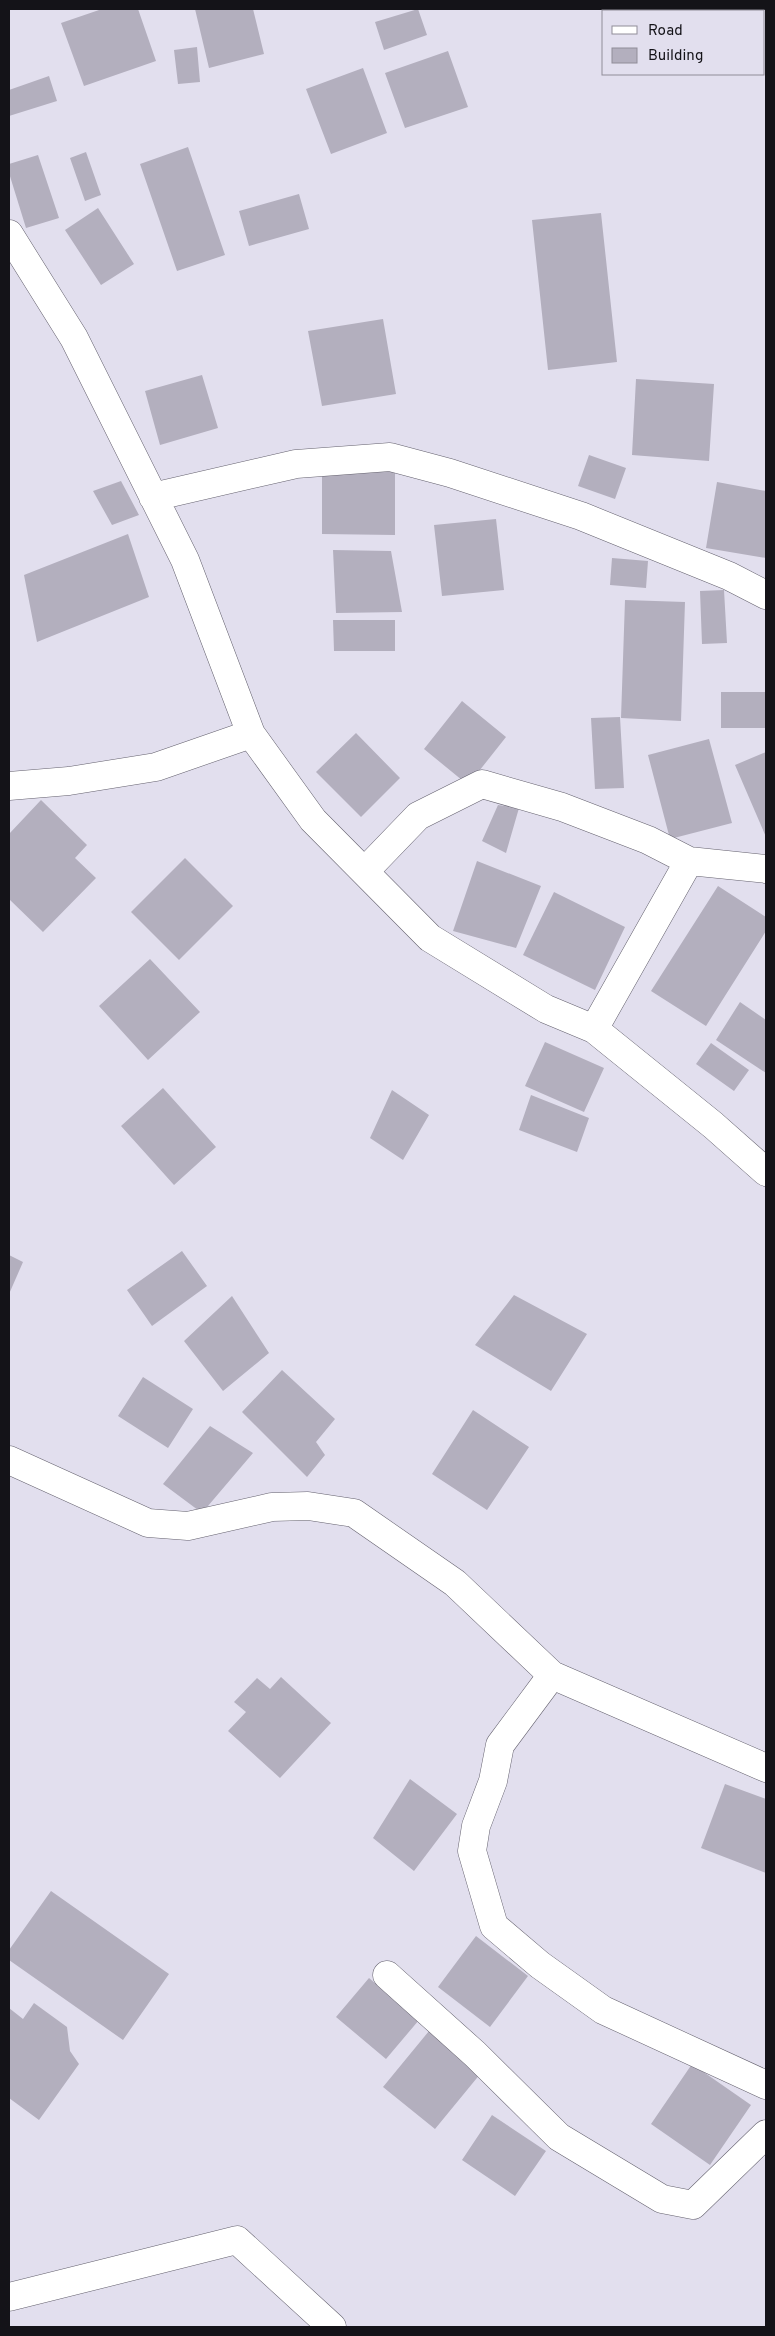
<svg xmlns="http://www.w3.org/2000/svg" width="775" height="2336" font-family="Overpass,sans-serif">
	<rect width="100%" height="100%" fill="#e2dfee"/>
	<path fill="#b3afbe" d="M102 9H138L156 61 84 86 61 23Z
		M195 9H253L264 54 209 68Z
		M418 9 427 35 384 50 375 22Z
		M197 47 200 82 178 84 174 50Z
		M448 51 468 107 405 128 385 73Z
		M363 68 387 133 331 154 306 89Z
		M49 76 57 101 9 116V90Z
		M188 147 225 255 177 271 140 164Z
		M86 152 101 195 85 201 70 158Z
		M38 155 59 218 26 228 9 173V164Z
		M299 194 309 229 249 246 239 211Z
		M98 208 134 264 101 285 65 230Z
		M601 213 617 362 548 370 532 220Z
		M383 319 396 394 322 406 308 331Z
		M202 375 218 428 160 445 145 391Z
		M636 379 714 384 709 461 632 455Z
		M589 455 626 468 615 499 578 486Z
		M322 469H395V535L322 534Z
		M121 481 139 515 112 525 93 491Z
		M717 482 766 491V558L706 548Z
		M496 519 504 590 442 596 434 525Z
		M128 534 149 597 37 642 24 575Z
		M333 550 391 551 402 612 336 613Z
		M612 558 648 561 646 588 610 585Z
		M724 590 727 643 702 644 700 591Z
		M625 600 685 602 681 721 621 718Z
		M333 620H395V651H334Z
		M721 692H766V728H721Z
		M462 701 506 737 468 785 424 749Z
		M620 717 624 788 595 789 591 718Z
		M356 733 400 778 361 817 316 772Z
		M709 739 732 823 670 839 648 755Z
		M766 752V837L735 765Z
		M41 800 87 845 75 858 96 878 43 932 9 899V834Z
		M498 805 519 808 506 853 482 841Z
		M185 858 233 906 179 960 131 912Z
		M477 861 541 886 516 948 453 931Z
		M718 886 766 917V931L706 1026 651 991Z
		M554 892 625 927 595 990 523 955Z
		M150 959 200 1012 148 1060 99 1006Z
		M740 1002 766 1020V1073L716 1040Z
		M545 1042 604 1068 584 1112 525 1086Z
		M711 1043 749 1070 734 1091 696 1064Z
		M163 1088 216 1147 174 1185 121 1126Z
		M392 1090 429 1115 403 1160 370 1138Z
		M531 1095 589 1118 577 1152 519 1130Z
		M182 1251 207 1286 152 1326 127 1290Z
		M9 1255 23 1262 9 1294Z
		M514 1295 587 1334 551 1391 475 1345Z
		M232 1296 269 1353 223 1391 184 1341Z
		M282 1370 335 1419 316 1442 325 1455 307 1477 242 1412Z
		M143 1377 193 1409 168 1448 118 1416Z
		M473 1410 529 1447 487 1510 432 1474Z
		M210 1426 253 1453 202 1513 163 1484Z
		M281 1677 331 1723 280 1778 228 1731 246 1712 234 1702 257 1678 270 1689Z
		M410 1779 457 1814 414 1871 373 1838Z
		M725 1784 766 1799V1873L701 1848Z
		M51 1891 169 1974 123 2040 9 1960V1950Z
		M476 1936 528 1976 490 2027 438 1987Z
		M369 1978 419 2020 386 2059 336 2017Z
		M34 2003 67 2027 70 2051 79 2064 39 2120 9 2098V2008L23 2019Z
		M429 2031 481 2073 435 2129 383 2087Z
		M692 2064 751 2105 710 2165 651 2124Z
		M492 2115 546 2151 515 2196 462 2160Z"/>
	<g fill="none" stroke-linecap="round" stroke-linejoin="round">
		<g stroke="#64616e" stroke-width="29">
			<path id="street" d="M9 234 74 338 185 560 251 734 313 820 430 938 546 1009 594 1029 713 1125 766 1172
				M153 497 296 464 390 457 450 473 581 516 729 576 766 595
				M9 786 69 781 156 767 251 734
				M365 871 418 816 482 784 562 807 648 840 689 861 766 869
				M594 1029 689 861
				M9 1460 148 1523 188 1526 272 1507 308 1506 354 1513 455 1583 552 1675 766 1768
				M552 1675 500 1745 493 1781 476 1826 472 1851 494 1926 540 1965 603 2010 766 2085
				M387 1975 475 2054 559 2137 662 2199 693 2205 766 2134
				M9 2297 237 2240 332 2327"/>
		</g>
		<use href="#street" stroke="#fff" stroke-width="28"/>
	</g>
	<rect width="775" height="2336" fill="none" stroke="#141318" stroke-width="20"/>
	<rect x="602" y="10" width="162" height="65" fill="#e2dfee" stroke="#908d98"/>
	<rect x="612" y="26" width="25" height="8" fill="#ffffff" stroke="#908d98"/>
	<text x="648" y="35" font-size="15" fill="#141318">Road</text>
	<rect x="612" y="48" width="25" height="15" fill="#b3afbe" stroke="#908d98"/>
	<text x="648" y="60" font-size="15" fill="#141318">Building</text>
</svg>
